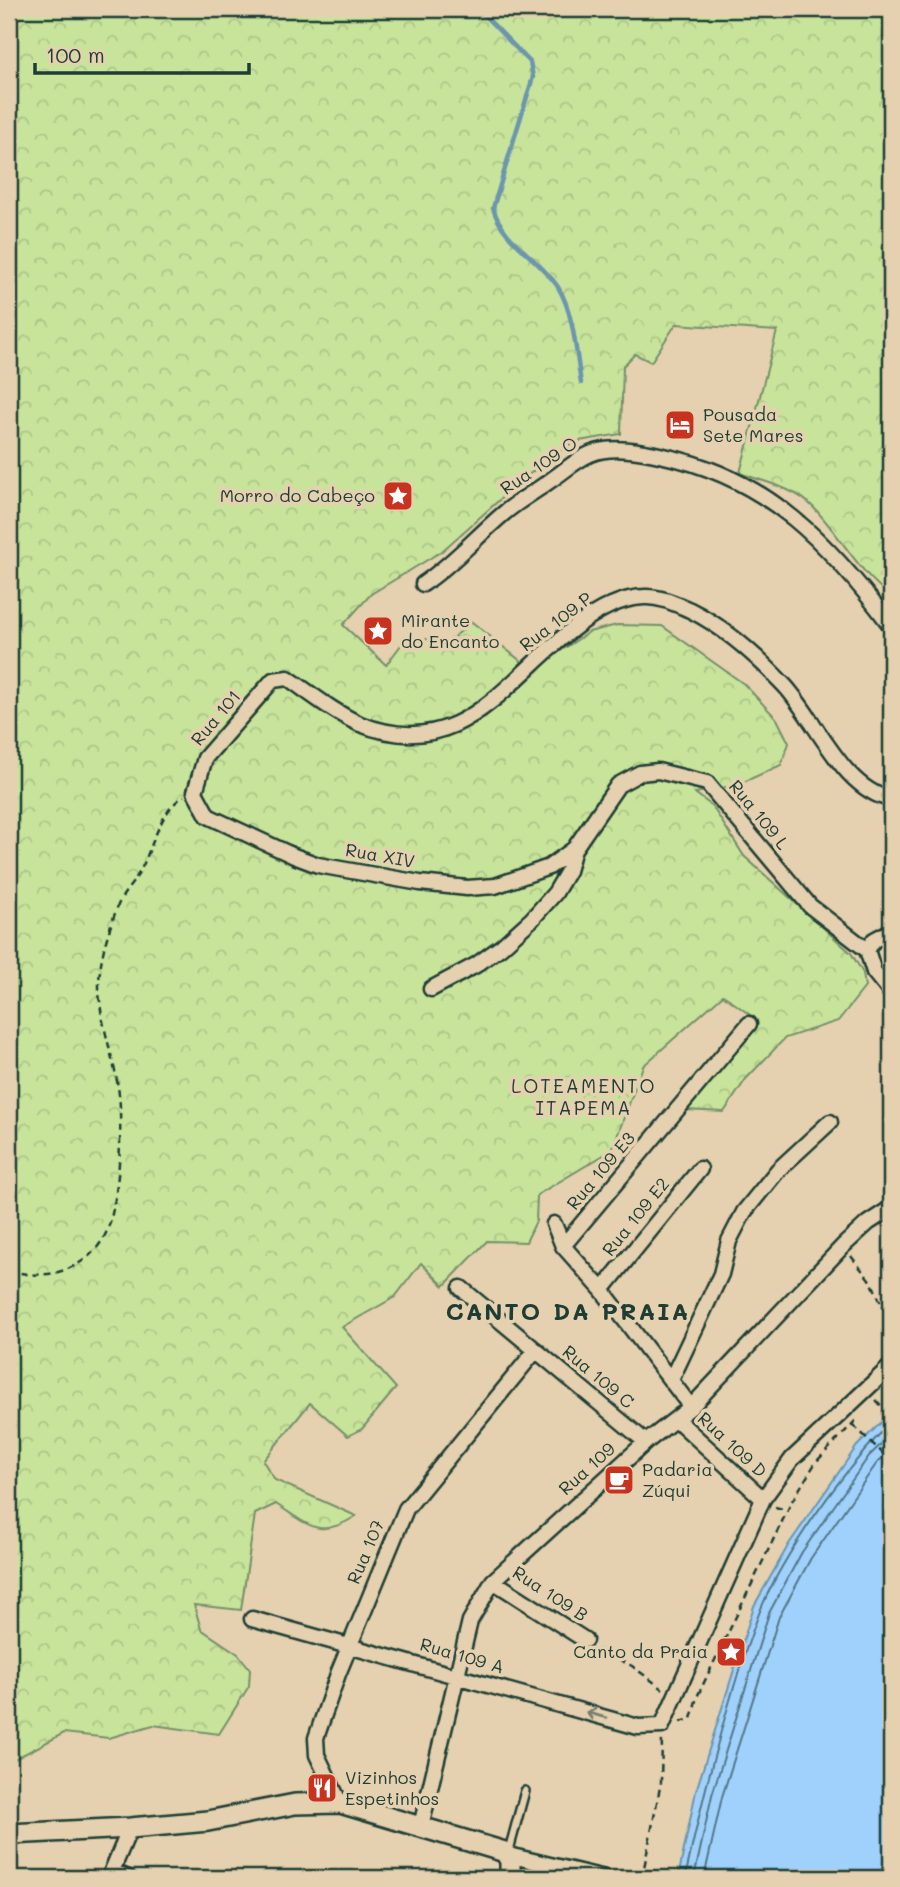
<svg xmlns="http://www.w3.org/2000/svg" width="900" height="1887" font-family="Mali,sans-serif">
	<defs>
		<pattern id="forest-crowns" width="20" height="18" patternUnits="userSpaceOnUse" patternTransform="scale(1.75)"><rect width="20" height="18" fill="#c8e49b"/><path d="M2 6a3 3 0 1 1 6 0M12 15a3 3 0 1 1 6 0" fill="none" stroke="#abc486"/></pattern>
	</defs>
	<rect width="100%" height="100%" fill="#e5d1af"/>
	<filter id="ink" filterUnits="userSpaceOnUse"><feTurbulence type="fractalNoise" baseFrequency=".0143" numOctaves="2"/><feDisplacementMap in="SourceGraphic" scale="14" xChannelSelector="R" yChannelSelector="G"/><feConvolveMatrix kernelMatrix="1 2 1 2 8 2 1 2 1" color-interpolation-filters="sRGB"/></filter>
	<g filter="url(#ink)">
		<path fill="url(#forest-crowns)" stroke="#749068" stroke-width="2" d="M9 9H891V596C857 571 842 537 813 507 795 488 764 482 740 473L777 331 676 324 651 362 635 354 623 366 621 434 573 442 524 478 442 551 371 594 343 625 386 665 407 637 448 642 472 622 532 670 589 632 617 625 662 626 744 684 777 719 789 743 781 765 737 785 695 793 712 806 744 856 851 953 863 973 865 987 838 1021 785 1038 746 1079 724 1112 686 1110 738 1049 753 1017 723 995 643 1066 612 1150 537 1195 536 1221 526 1242 487 1241 444 1286 421 1263 395 1297 342 1327 396 1388 362 1429 348 1436 310 1403 263 1461 275 1480 356 1516C319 1540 309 1525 276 1504L255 1514 241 1610 194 1605 201 1629 238 1654 250 1669 249 1686 219 1734 153 1725 109 1738 64 1733 9 1762Z"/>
		<path fill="#a0d1fd" stroke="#6c96ad" stroke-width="2" d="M891 1413V1878H678L696 1791 754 1606 789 1544 857 1446Z"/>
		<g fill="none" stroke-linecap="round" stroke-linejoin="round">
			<path stroke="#537884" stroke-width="2" d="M685 1878C704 1791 728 1694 760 1611 783 1554 847 1465 891 1423
				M694 1878 712 1795 769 1613 802 1552 869 1456 891 1435
				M704 1878 722 1797 779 1617 811 1558 877 1463 891 1450"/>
			<path stroke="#6c96ad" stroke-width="4.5" d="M478 9 530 62 533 77 493 208C503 242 539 258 558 287 574 313 576 353 581 383"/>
			<g stroke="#1f3d34" stroke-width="12">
				<path id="service" d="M508 1854 525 1791"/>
			</g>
			<g stroke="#1f3d34" stroke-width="19">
				<path id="minor" d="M423 584C453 564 476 537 503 514 518 501 535 492 551 480 563 472 576 460 590 454 612 445 642 451 664 456 768 478 830 544 891 626
					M574 849 549 867 495 886 467 888 420 883 318 865 294 856 208 816 195 792 205 758 273 680 288 678C311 694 335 713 360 724 460 763 503 683 573 629 593 613 617 598 644 597 660 596 676 604 690 610 726 628 758 657 785 686 817 721 843 790 891 799
					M867 950 874 940 891 931
					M431 989 476 965 501 947 532 919 555 893 568 871 574 849 618 785 640 773 658 771 707 783 810 906 867 950 874 972 891 993
					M554 1224 563 1246 602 1290 691 1407
					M563 1246 749 1024
					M461 1288 646 1442
					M602 1290 700 1169
					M671 1380 721 1274 729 1241 744 1212 778 1170 830 1122
					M676 1419 763 1499
					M493 1581 585 1640
					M252 1619 638 1727 662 1726 763 1499 792 1459 891 1366
					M340 1803 317 1755 316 1738 338 1674 406 1509 536 1350
					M421 1826 470 1621 493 1581 646 1442 691 1407 843 1246 868 1223 891 1208
					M508 1855 605 1878
					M112 1871 128 1878
					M109 1878 130 1828"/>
			</g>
			<g stroke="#1f3d34" stroke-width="24">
				<path id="secondary" d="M9 1834 130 1828 208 1821 295 1804 340 1803 505 1852 510 1861V1878"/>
			</g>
			<path stroke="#1f3d34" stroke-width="2.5" stroke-dasharray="7 5" stroke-linecap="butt" d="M851 1256 872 1283 891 1325
				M9 1270C50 1284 98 1266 110 1222 119 1188 121 1145 120 1111 120 1069 99 1028 99 986 99 960 108 932 117 908 121 895 132 885 139 873 153 848 159 811 184 796
				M876 1400 891 1416
				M853 1425 891 1461
				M775 1507 787 1510
				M597 1649 632 1666 663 1689
				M680 1722 691 1719 697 1697 792 1501 816 1462 857 1419
				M642 1878 661 1782 662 1739"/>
			<use href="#service" stroke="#e5d1af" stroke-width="7"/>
			<use href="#minor" stroke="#e5d1af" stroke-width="14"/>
			<use href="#secondary" stroke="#e5d1af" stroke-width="19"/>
		</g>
		<defs><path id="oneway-shaft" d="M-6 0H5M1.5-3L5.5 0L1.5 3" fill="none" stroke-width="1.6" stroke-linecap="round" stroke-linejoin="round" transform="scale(1.75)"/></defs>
		<use stroke="#78806b" href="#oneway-shaft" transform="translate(596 1715) rotate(-164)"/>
	</g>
	<defs>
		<g id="hotel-square" transform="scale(1.575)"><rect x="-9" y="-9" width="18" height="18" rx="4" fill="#c8321e" stroke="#e5d1af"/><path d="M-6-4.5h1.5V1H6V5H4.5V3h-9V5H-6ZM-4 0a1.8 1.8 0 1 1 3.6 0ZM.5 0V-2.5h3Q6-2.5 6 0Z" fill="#fff"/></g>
		<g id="sight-square" transform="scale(1.575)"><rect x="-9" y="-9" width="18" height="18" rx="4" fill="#c8321e" stroke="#e5d1af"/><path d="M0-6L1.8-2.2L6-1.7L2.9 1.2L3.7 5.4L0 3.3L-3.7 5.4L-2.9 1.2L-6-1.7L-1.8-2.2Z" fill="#fff"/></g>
		<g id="cafe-square" transform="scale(1.575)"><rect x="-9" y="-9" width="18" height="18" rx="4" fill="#c8321e" stroke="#e5d1af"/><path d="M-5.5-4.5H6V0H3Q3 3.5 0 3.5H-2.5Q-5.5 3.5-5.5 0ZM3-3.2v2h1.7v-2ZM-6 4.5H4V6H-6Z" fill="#fff"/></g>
		<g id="restaurant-square" transform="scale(1.575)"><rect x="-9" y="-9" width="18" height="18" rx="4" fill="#c8321e" stroke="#e5d1af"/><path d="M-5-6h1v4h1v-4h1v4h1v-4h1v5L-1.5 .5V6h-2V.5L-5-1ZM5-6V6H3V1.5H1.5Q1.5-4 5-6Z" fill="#fff"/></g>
	</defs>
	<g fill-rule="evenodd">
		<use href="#hotel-square" x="680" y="425"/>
		<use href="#sight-square" x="398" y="496"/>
		<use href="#sight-square" x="378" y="631"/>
		<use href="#cafe-square" x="619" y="1480"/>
		<use href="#sight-square" x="731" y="1652"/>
		<use href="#restaurant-square" x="322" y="1788"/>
	</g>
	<g text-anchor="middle" stroke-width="7" stroke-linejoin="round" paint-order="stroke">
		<g font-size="18" fill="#1f3d34" stroke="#e5d1af" text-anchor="start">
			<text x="703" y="421">Pousada<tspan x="703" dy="21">Sete Mares</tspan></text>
			<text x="375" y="502" text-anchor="end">Morro do Cabeço</text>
			<text x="401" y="627">Mirante<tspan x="401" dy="21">do Encanto</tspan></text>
			<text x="642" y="1476">Padaria<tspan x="642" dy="21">Zúqui</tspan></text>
			<text x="708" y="1658" text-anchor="end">Canto da Praia</text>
			<text x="345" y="1784">Vizinhos<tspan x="345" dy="21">Espetinhos</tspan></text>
		</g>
		<g font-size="18" fill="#1f3d34" stroke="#e5d1af">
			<text transform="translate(539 466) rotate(-34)" y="6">Rua 109 O</text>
			<text transform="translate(556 622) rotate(-37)" y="6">Rua 109 P</text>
			<text transform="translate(216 718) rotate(-50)" y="6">Rua 101</text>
			<text transform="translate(759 815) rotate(51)" y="6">Rua 109 L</text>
			<text transform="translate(380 856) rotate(10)" y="6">Rua XIV</text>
			<text transform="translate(601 1171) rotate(-50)" y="6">Rua 109 E3</text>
			<text transform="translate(636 1217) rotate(-51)" y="6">Rua 109 E2</text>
			<text transform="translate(598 1377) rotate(40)" y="6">Rua 109 C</text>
			<text transform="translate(732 1445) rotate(43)" y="6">Rua 109 D</text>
			<text transform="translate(587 1469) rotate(-42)" y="6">Rua 109</text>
			<text transform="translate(366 1552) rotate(-67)" y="6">Rua 107</text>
			<text transform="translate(550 1594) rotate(33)" y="6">Rua 109 B</text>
			<text transform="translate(462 1656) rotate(16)" y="6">Rua 109 A</text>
		</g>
		<g font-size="19" letter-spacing="2" fill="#1f3d34" stroke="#e5d1af">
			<text x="584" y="1093">LOTEAMENTO<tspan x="584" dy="22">ITAPEMA</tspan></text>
		</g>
		<g font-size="24" font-weight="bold" letter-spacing="2" fill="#1f3d34" stroke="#e5d1af">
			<text x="568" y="1320">CANTO DA PRAIA</text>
		</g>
	</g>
	<rect width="900" height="1887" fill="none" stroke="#e5d1af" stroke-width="35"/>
	<rect x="18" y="18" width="865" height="1852" fill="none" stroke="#1f3d34" stroke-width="2.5" filter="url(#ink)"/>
	<path d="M35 63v10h214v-10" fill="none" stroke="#1f3d34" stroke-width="3.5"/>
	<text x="46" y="63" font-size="21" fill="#1f3d34" stroke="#e5d1af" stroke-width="5" paint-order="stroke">100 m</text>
</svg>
